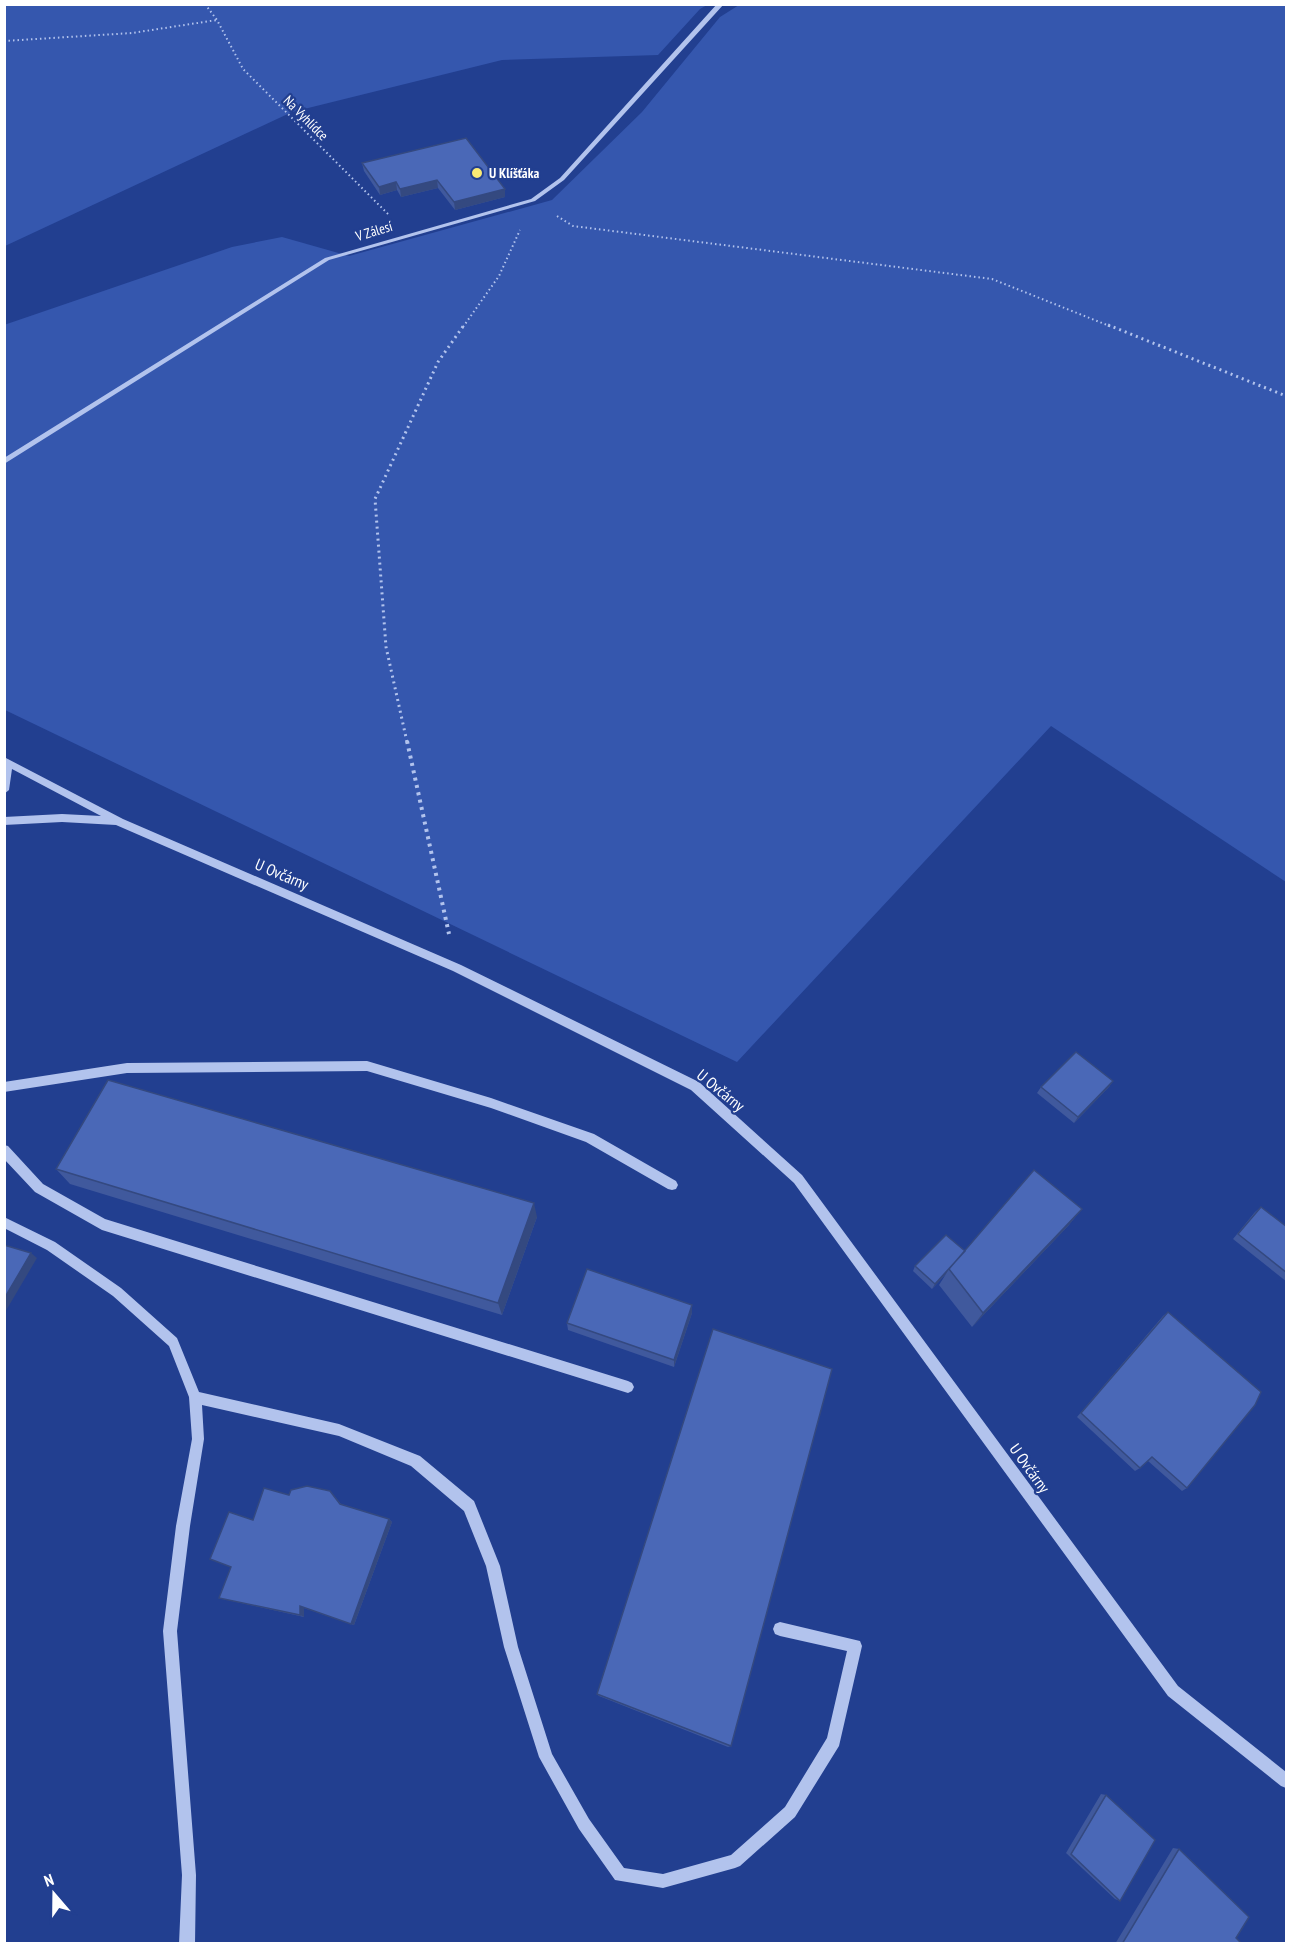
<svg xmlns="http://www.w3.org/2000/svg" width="1291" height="1948" font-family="'PT Sans Narrow',sans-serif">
	<rect width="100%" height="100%" fill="#223f90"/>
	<path fill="#3557ae" d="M4 5 5 4 707 5 700 9 658 55 502 60 292 112 5 246Z
		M739 5H1286V882L1051 726 737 1062 5 710 4 325 232 247 282 237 349 256 552 200 642 112 720 17Z"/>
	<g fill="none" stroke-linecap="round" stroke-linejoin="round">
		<path stroke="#b2c3ed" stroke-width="2" stroke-dasharray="1.5 3" stroke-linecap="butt" d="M205 4 217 20 243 69 389 215
			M4 41 132 33 217 20
			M557 216 573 226 992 279 1112 327
			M463 327 499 276 520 230"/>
		<path stroke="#b2c3ed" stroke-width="3" stroke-dasharray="2 4" stroke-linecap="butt" d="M1108 325 1286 396
			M407 742 386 647 375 499 438 362 464 325"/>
		<path stroke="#b2c3ed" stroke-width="4" stroke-dasharray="3 4.5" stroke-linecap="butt" d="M407 741 449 934"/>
		<path fill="#b2c3ed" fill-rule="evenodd" d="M717 4H724L564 180 535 201 329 260 4 464V458L325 258 531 199 560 178Z
			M4 757 123 819 461 965 699 1082 802 1175 1178 1686 1286 1772V1788L1281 1786 1168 1696 794 1183 691 1090 453 971 116 825 62 822 4 825V817L62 814 101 816 12 769 9 790 4 794Z
			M367 1061 491 1098 594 1134 676 1181 678 1185 676 1189 672 1190 668 1189 586 1142 491 1108 367 1071 127 1073 4 1092V1082L127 1063Z
			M4 1145 8 1146 43 1184 105 1219 628 1381 632 1383 634 1387 632 1391 628 1393 102 1230 35 1192 4 1159Z
			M4 1217 55 1242 121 1288 177 1338 199 1392 339 1424 420 1456 474 1501 500 1566 518 1647 552 1754 589 1819 624 1868 663 1874 731 1855 785 1807 827 1738 847 1651 780 1636 775 1634 773 1629 775 1624 780 1622 860 1641 862 1646 839 1746 795 1817 740 1866 735 1868 663 1888 615 1880 579 1829 539 1757 504 1647 486 1566 464 1511 411 1466 339 1436 202 1405 204 1439 190 1526 177 1631 196 1875 195 1944H179L182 1875 163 1631 176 1526 192 1439 189 1397 169 1346 113 1296 47 1250 4 1228Z"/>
	</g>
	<path fill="#40599d" d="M362 163 505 189V197L455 210 438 188 401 197 397 190 380 195 364 171Z
		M1113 1081 1109 1087 1074 1123 1037 1093 1041 1087Z
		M56 1169 537 1217 502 1315 70 1184Z
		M1261 1207 1287 1227V1282L1233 1239 1255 1212Z
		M1082 1209 1068 1226 972 1327 939 1285 946 1274 932 1289 913 1271 915 1266 965 1251Z
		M692 1305V1313L674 1367 568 1330 567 1323Z
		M1168 1312 1187 1488 1182 1491 1148 1461 1140 1468 1135 1471 1077 1417 1163 1316Z
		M330 1491 341 1504 389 1519 392 1522 354 1625 304 1608V1617L219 1598 253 1520 289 1495Z
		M597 1694 731 1746 728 1747 599 1696Z
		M1101 1794 1106 1795 1120 1901 1115 1899 1066 1853Z
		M1173 1848 1179 1849 1236 1938 1242 1944H1115Z"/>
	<path fill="#344980" d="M437 180 438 188 401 197 400 189Z
		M396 182 397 190 380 195 379 187Z
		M505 189V197L455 210 454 202Z
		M1113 1081 1109 1087 1074 1123 1078 1117Z
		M534 1203 537 1217 502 1315 498 1303Z
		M1082 1209 1068 1226 972 1327 983 1313Z
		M31 1253 37 1258 4 1314V1299Z
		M948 1270 946 1274 932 1289 935 1284Z
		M692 1305V1313L674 1367V1360Z
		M389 1519 392 1522 354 1625 351 1624Z
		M300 1606 304 1608V1617L300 1615Z"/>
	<path fill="#4a68b7" stroke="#344980" stroke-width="1.5" d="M466 138 505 189 454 202 437 180 400 189 396 182 379 187 362 163Z
		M1076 1052 1113 1081 1078 1117 1041 1087Z
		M108 1080 534 1203 498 1303 56 1169Z
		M1034 1170 1082 1209 983 1313 949 1269Z
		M1261 1207 1287 1227V1273L1238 1234Z
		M946 1235 965 1251 935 1284 915 1266Z
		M4 1245 31 1253 4 1299Z
		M587 1269 692 1305 674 1360 567 1323Z
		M1168 1312 1261 1392 1255 1405 1187 1488 1152 1457 1140 1468 1081 1413Z
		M713 1329 832 1369 731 1746 597 1694Z
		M307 1486 330 1491 340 1504 389 1519 351 1624 300 1606V1615L219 1598 231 1567 210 1559 229 1512 253 1520 264 1488 289 1495 291 1490Z
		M1106 1795 1155 1840 1120 1901 1071 1854Z
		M1179 1849 1249 1917 1236 1938 1242 1944H1122Z"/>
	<circle fill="#f9e974" stroke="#223f90" stroke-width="2" cx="477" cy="173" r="6"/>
	<g text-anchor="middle" stroke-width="4.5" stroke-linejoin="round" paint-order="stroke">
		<g font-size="14" fill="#fff" stroke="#223f90">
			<text transform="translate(306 118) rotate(45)" y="5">Na Vyhlídce</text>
			<text transform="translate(374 231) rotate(-17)" y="5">V Zálesí</text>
		</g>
		<g font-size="14" font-weight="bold" fill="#fff" stroke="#223f90" text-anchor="start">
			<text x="489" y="178">U Klíšťáka</text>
		</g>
		<g font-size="16" fill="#fff" stroke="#223f90">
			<text transform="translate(282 874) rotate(23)" y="6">U Ovčárny</text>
			<text transform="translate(721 1090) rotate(39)" y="6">U Ovčárny</text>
			<text transform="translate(1030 1468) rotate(54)" y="6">U Ovčárny</text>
		</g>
	</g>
	<rect width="1291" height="1948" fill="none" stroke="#ffffff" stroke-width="12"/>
	<g transform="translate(54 1894) rotate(340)" stroke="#223f90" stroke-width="4.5" paint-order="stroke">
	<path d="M0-4.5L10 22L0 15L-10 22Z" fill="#ffffff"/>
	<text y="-9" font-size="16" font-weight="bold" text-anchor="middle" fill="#ffffff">N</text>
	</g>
</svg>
